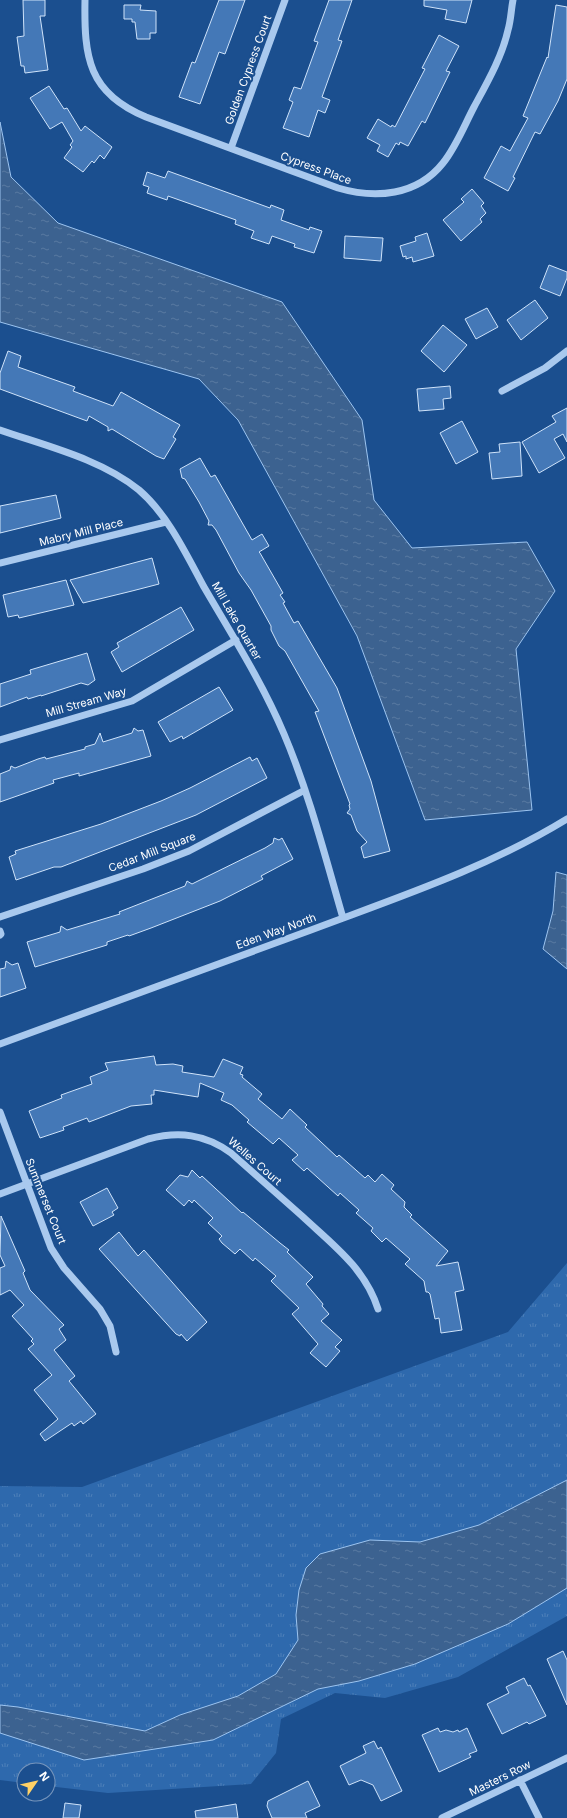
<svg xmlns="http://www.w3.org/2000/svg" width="567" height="1818" font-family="Inter,sans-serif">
	<defs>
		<pattern id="grass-tufts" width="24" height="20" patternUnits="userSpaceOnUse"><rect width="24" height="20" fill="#2e69ad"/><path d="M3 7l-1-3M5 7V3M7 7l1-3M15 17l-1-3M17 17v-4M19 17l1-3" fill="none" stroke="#4d80b9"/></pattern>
		<pattern id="water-ripples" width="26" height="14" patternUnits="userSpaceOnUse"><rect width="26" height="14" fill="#3c6290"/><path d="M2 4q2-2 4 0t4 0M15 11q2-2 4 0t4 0" fill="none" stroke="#597aa1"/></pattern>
	</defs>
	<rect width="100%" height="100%" fill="#1b4f8f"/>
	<path fill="url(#grass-tufts)" d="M567 1263V1616L458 1677 385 1698 335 1693 281 1719 276 1753 251 1784 108 1793 48 1786V1770H24V1783L0 1780V1486L82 1487 508 1332Z"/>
	<path fill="url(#water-ripples)" stroke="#9cc4f0" d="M0 122 11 177 58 223 282 302 362 420 374 500 412 548 527 542 555 591 516 649 532 810 425 820 357 636 238 420 199 379 0 322Z
		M556 872 567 875V969L543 949 553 911Z
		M567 1480V1588L508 1624 415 1664 359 1681 318 1689 213 1740 84 1760 0 1733V1705L18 1707 145 1731 180 1715 238 1696 276 1674 298 1640 296 1615 299 1590 306 1568 320 1554 370 1540 420 1542 479 1525Z"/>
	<path fill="#4478b7" stroke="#cfe3fa" d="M23 0H45V16H40L48 70 25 73 24 66H21L17 37 24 36Z
		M219 0H245L225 54 219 52 200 104 179 97 192 62 195 63Z
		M329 0H352L338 40 342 41 322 97 330 100 325 113 318 110 309 137 283 128 293 102 289 100 294 87 301 89 318 42 314 41Z
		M424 0H472L466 23 445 19 447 10 424 6Z
		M124 5H141L140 10 156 11V33H150V39H137L135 22H132V19H124Z
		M556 5 567 7V79L558 101 540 134 535 132 513 177 515 178 508 191 484 178 501 146 510 151 528 118 523 116 547 57 548 58Z
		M439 35 459 46 446 71 450 72 425 123 422 121 408 146 400 142 399 145 396 143 388 157 377 151 380 145 367 138 378 119 391 127 392 125 395 127 425 69 422 68Z
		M49 86 64 109 67 108 81 131 85 126 112 147 104 159 100 155 94 163 92 161 83 172 64 158 72 147 70 145 73 141 62 122 50 129 30 98Z
		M168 171 270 208 271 205 284 210 281 220 309 230 310 227 322 231 314 253 294 247 295 244 272 236 269 244 251 238 254 231 235 224 236 220 168 196 167 200 147 193 149 187 143 185 147 172 165 178Z
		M472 189 484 203 481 206 486 213 480 219 482 222 461 241 443 220 464 202 461 199Z
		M427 233 434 256 413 262 412 257 406 259V256L403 257 400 246 416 241 415 237Z
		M345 236 383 238 381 261 344 258Z
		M549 265 567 272V278L560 296 540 288Z
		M535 300 548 318 521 340 507 320Z
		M487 308 498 327 476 339 465 319Z
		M443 325 467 345 444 372 421 351Z
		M8 351 21 356 18 367 75 387 73 391 113 406 121 392 180 425 173 437 176 439 164 459 156 456 112 429 108 431V427L89 416 87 421 0 389V373Z
		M450 386 451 398 443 399 444 409 419 411 417 389Z
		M567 408V442L563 434 554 439 565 458 539 473 522 442 556 422 552 416Z
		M462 421 478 452 456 464 440 433Z
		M520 442 522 476 492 479 489 453 500 452 499 444Z
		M200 458 211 477 215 475 252 540 262 534 269 546 259 552 260 553 283 593 280 595 285 602 283 603 294 623 298 621 337 688 371 781 390 851 364 858 361 847 367 842 357 831 351 815 347 813 350 809 349 805 350 804 315 712 319 711 285 651 279 646 271 630V626L251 590 239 573 216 530 212 525H208L209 521 199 502 185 479 182 478 180 469Z
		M56 495 61 518 0 533V506Z
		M152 558 159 584 132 591 83 603 70 580Z
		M66 580 74 605 19 618 18 615 8 617 3 595Z
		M181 607 194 630 122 672 111 652 119 647 117 643Z
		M87 653 95 680 88 685 81 683 41 696V695L28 699 27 697 0 707V684L31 674 30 670Z
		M219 687 233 710 183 739 182 736 170 742 158 722Z
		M134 728 138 731 143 730 151 756 79 776V773L53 780 54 783 0 802V774L10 770 11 766 15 768 38 759 45 757 46 759 85 749V747L95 744 100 733 103 742 132 733Z
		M250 757 252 761 257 758 267 778 196 815 61 867H54L16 880 9 857 16 854 15 851 101 824 161 801 190 788Z
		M274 838 279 840 282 838 293 859 261 876 263 879 220 901 151 928 129 936 128 935 107 942V945L35 967 27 942 60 932 61 926 67 930 120 914 119 912 185 886 187 881 192 884 198 881 265 848 273 843Z
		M6 961 12 965 18 963 26 988 0 997V969L5 968Z
		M154 1056 156 1065 173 1064 183 1066 182 1072 214 1077 223 1059 243 1067 240 1074 243 1075 242 1077 262 1094 258 1099 282 1119 290 1109 307 1125 305 1127 337 1157 339 1155 365 1178 368 1175 375 1182 382 1174 394 1185 391 1189 405 1202 404 1207 412 1215 410 1217 448 1251 436 1266 458 1262 464 1290 455 1292 462 1330 441 1333 439 1318 435 1319 430 1294 428 1292H426L424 1281 405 1264 410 1259 386 1238 382 1242 371 1231 373 1228 356 1213 359 1210 340 1193 338 1196 307 1168 304 1171 292 1160 298 1155 279 1138 273 1144 247 1122 249 1120 232 1105 221 1100 224 1093 200 1083 198 1097 154 1090V1095H151L152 1104 131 1106 89 1122 87 1118 63 1127 64 1130 40 1138 29 1111 62 1098 61 1095 92 1084 90 1077 108 1070 105 1063Z
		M192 1170 200 1178 202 1176 242 1213 243 1212 280 1243 289 1250 287 1252 313 1277 306 1284 323 1304 322 1306 329 1314 321 1321 342 1340 335 1347 340 1351 326 1367 310 1353 318 1344 292 1314 299 1308 271 1281 276 1276 255 1258 253 1261 240 1249 235 1254 222 1243 219 1239 222 1236 208 1223 213 1218 194 1200 192 1203 189 1200 184 1206 166 1190 180 1175 188 1177Z
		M107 1188 118 1208 112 1212 114 1215 93 1226 80 1202Z
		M1 1216 25 1271 23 1273 30 1290 64 1325 59 1329 66 1340 54 1350 75 1376 69 1381 96 1414 83 1424 81 1421 74 1426 72 1423 45 1441 40 1434 58 1419 34 1390 52 1375 28 1349 34 1344 31 1341 33 1339 12 1316 24 1305 10 1290 0 1295V1268L5 1266 0 1255Z
		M119 1232 138 1256 144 1250 207 1322 187 1341 181 1334 180 1336 176 1334 99 1249Z
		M563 1651 567 1660V1705L547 1659Z
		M524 1678 528 1686 530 1685 546 1716 529 1724 527 1722 502 1734 487 1704 509 1693 506 1687Z
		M438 1728 440 1732 446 1730 453 1732 458 1730 459 1732 467 1728 477 1751 469 1754 471 1757 439 1772 422 1735Z
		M374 1741 378 1749 381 1747 402 1791 381 1801 373 1785 361 1780 349 1785 340 1766 366 1753 363 1746Z
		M308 1781 320 1806 305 1813 307 1818H272L267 1806 268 1801Z
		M65 1803 81 1805 79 1818H63Z
		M236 1804 238 1818H196L195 1811Z"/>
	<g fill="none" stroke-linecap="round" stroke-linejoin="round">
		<path stroke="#a9c9ee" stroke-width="7" d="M85 0C84 57 88 93 146 117L338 188C375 199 417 196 443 163 456 147 464 126 474 107 487 83 502 57 508 30 511 20 511 10 513 0
			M231 148 285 0
			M502 391 545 368 567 351
			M0 430C46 446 101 459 139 490 168 515 186 554 204 587 232 635 262 682 284 734 309 793 325 856 343 918
			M0 563 166 522
			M0 740 132 701 236 640
			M0 917 143 869 189 851 305 790
			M0 931 1 934 0 935
			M0 1044C104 1006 207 968 311 930 399 897 487 868 567 819
			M0 1112 51 1248 64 1268 100 1309 110 1326 116 1352
			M0 1194 148 1139C179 1131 205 1134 231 1153 255 1174 278 1195 302 1216 332 1244 365 1268 378 1309
			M520 1780 539 1818
			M442 1818 567 1758"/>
	</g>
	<g text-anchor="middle" stroke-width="4" stroke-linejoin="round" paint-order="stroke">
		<g font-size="11" fill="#fff" stroke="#1b4f8f">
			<text transform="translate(248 70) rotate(-70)" y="4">Golden Cypress Court</text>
			<text transform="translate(316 168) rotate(20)" y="4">Cypress Place</text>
			<text transform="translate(81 532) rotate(-14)" y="4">Mabry Mill Place</text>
			<text transform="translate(237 621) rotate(60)" y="4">Mill Lake Quarter</text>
			<text transform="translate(86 702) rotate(-16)" y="4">Mill Stream Way</text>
			<text transform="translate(152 852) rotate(-21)" y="4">Cedar Mill Square</text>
			<text transform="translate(276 931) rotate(-20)" y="4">Eden Way North</text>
			<text transform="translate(255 1161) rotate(41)" y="4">Welles Court</text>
			<text transform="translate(46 1201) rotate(68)" y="4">Summerset Court</text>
			<text transform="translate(500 1778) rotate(-26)" y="4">Masters Row</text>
		</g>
	</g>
	<g transform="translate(36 1782) rotate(56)"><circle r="19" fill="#1b4f8f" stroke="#7695bc"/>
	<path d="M0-3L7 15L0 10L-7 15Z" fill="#ffd166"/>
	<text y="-6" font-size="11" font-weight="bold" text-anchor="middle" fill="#ffffff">N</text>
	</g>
</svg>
